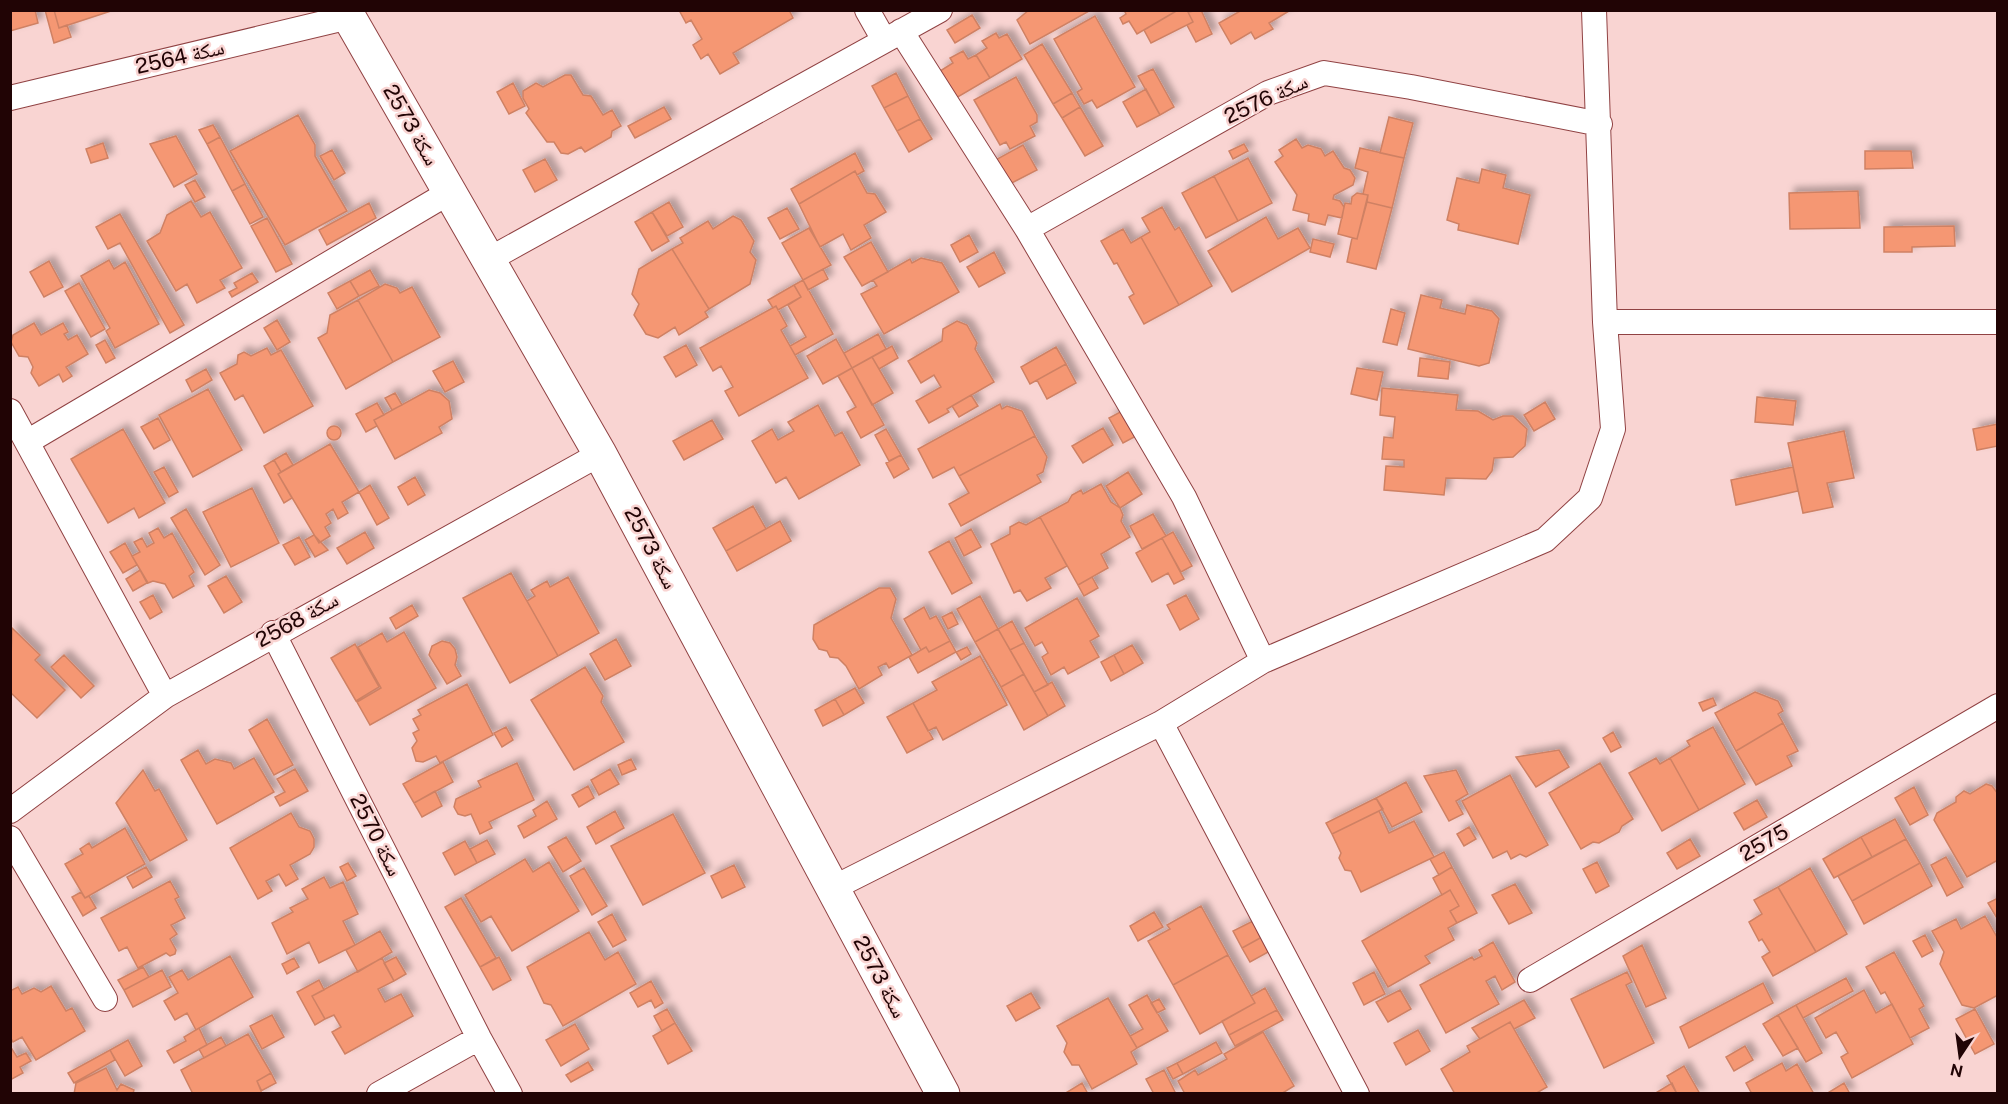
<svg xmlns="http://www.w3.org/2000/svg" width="2008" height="1104" font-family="'Public Sans','Noto Naskh Arabic',sans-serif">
	<defs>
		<filter id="shadow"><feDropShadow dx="5.5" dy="-5.5" stdDeviation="3" flood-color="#0004"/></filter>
	</defs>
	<rect width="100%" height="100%" fill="#f9d4d2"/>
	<path fill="#f59773" stroke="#cf8164" stroke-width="1.5" filter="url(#shadow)" d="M10 10H35L38 23 10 31Z
		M45 10H54L59 28 67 25 71 37 54 43Z
		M54 10H114L59 28Z
		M679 10H789L793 18 733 53 739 63 720 74 708 54 701 59 693 45 702 39 691 20 686 23Z
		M1029 10H1091L1030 44 1017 20Z
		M1124 10H1178L1137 34 1129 21 1123 24 1120 18 1126 14Z
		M1178 10H1187L1193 22 1151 43 1144 30Z
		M1201 10 1212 34 1196 42 1187 25 1193 22 1188 12Z
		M1242 10H1289V11L1269 23 1273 29 1255 39 1251 32 1231 44 1219 23Z
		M972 15 980 28 955 43 947 30Z
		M1095 16 1135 87 1097 108 1092 100 1084 104 1077 92 1082 89 1054 39Z
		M996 33 999 38 1007 34 1022 59 990 78 976 55 987 48 982 41Z
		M1042 44 1072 93 1053 104 1024 55Z
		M963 51 968 59 976 55 990 78 956 98 940 71 953 63 950 58Z
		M1153 69 1174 107 1160 115 1138 76Z
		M896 73 908 96 884 108 872 86Z
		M565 75H571L583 95 591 96 603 115 612 110 621 126 612 131 611 137 585 152 581 147 568 154 561 153 554 142H547L526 113 529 109 523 98V91L536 83 543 87Z
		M1016 77 1037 115V122L1030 126 1035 136 1010 149 1006 142 1000 145 974 100Z
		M513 83 525 106 509 114 497 92Z
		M1146 89 1160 115 1137 127 1123 102Z
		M1072 93 1080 107 1062 118 1053 104Z
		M908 96 920 119 897 131 884 108Z
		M664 107 671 119 635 138 628 126Z
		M1080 107 1103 146 1085 156 1062 118Z
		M298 115 315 145V156L347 211 285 245 230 151Z
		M1389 117 1413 123 1404 158 1380 153Z
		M920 119 932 139 909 152 897 131Z
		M213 125 220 137 207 144 199 130Z
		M176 136 197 174 174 187 150 144Z
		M220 137 245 184 232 191 207 144Z
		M1296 139 1302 148 1308 145 1321 149 1325 156 1333 151 1344 168 1350 170 1355 178 1353 185 1334 195 1333 199 1340 201 1344 207 1342 218 1328 215 1325 225 1308 221 1309 214 1293 210 1297 195 1275 162 1283 156 1279 150Z
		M103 143 108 158 91 163 86 149Z
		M1244 144 1248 151 1233 159 1229 151Z
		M1023 145 1037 170 1004 187 990 163Z
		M1360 148 1404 158 1392 208 1367 202 1368 195 1363 194 1368 172 1355 168Z
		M332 150 345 173 334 180 320 156Z
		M1865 151H1911L1913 168 1865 169Z
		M855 153 864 171 857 175 855 171 799 204 791 189Z
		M1248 158 1272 203 1238 221 1214 176Z
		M545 159 557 180 535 192 523 170Z
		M1482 169 1506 175 1503 188 1530 195 1518 244 1458 230 1459 224 1447 220 1457 178 1479 183Z
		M855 171 867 193 875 194 886 212 864 225 871 238 851 250 843 234 820 247 799 204Z
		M1214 176 1238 221 1206 238 1182 193Z
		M195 180 205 197 195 202 185 185Z
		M245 184 263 217 250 224 232 191Z
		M1858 191 1860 228 1790 229 1789 193Z
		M1357 193 1368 195 1357 239 1338 234 1345 203 1351 204 1352 197Z
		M191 201 201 217 210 212 242 268 220 280 225 288 197 303 187 284 176 291 147 241 160 233 167 215Z
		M669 202 683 227 667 236 652 212Z
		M1367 202 1392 208 1376 269 1347 262 1352 238 1357 239Z
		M369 203 376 218 327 245 319 230Z
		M1162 207 1175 230 1179 227 1212 286 1179 305 1141 237 1150 232 1142 218Z
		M787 208 799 229 780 239 768 218Z
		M652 212 669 241 652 251 635 222Z
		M120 214 184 325 170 333 120 243 108 249 96 227Z
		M733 216 741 220 754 241 750 252 756 260 750 284 709 309 672 249 683 243 680 238 708 221 713 229Z
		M1266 217 1278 239 1298 228 1310 248 1232 292 1208 251Z
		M267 218 292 264 276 272 251 226Z
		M1954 226 1955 246 1912 247V252H1884V227Z
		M809 228 831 265 803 280 782 243Z
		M1123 229 1131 243 1141 237 1179 305 1144 324 1129 297 1134 294 1117 263 1114 264 1101 241Z
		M969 235 978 252 960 262 951 245Z
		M1313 239 1334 244 1330 257 1310 252Z
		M871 242 888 272 862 286 844 257Z
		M672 249 709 309 705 312 708 317 679 335 675 327 658 338 646 334 634 315 639 304 632 294 639 269Z
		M994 252 1005 273 979 287 967 267Z
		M921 258 942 263 959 292 884 334 861 294 877 286 873 280 910 259 912 263Z
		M109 260 114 269 125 262 159 324 115 348 106 331 110 328 81 276Z
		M49 261 63 287 44 297 30 272Z
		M823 269 828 279 808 290 803 280Z
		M370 270 379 286 359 296 350 281Z
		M252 273 258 282 232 297 229 292 237 288 234 283Z
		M803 280 833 334 795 355 790 346 806 337 788 305 801 297 794 285Z
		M350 281 359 296 337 309 328 293Z
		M79 283 105 329 91 337 65 291Z
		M385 284 397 288 400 293 412 287 440 337 393 362 358 300Z
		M794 285 801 297 778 310 776 306 773 308 768 300Z
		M1421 295 1442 300 1440 308 1465 314 1467 305 1492 311 1499 319 1489 363 1479 366 1408 349Z
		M358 300 393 362 346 389 318 338 327 333 330 315Z
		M776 306 787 326 781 330 808 378 739 416 725 391 733 387 721 366 713 371 700 348Z
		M1391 309 1405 313 1397 345 1383 342Z
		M277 320 290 342 277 350 264 328Z
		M957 321 967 325 977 343 975 349 994 382 947 409 949 412 929 423 916 401 941 387 934 375 921 383 908 361 942 341 943 329Z
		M34 323 41 335 63 323 68 332 64 334 68 340 77 335 88 354 66 367 72 376 63 382 59 374 39 386 31 373 33 367 28 357 19 356 11 342 13 335Z
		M878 334 886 349 852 368 844 353Z
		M836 339 852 368 823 384 807 356Z
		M105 340 115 358 106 363 96 345Z
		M686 345 697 365 676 377 664 357Z
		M892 346 898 358 879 369 872 357Z
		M1056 347 1066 364 1030 384 1021 367Z
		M267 348 271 355 281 350 313 406 264 433 243 395 235 400 220 373 237 364 238 355 244 352 251 356Z
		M872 357 893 393 872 405 852 368Z
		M1420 358 1450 362 1448 379 1418 376Z
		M453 361 464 382 445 392 433 371Z
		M1066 364 1076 383 1047 399 1037 380Z
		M852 368 884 425 861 438 847 412 856 407 838 376Z
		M1357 368 1383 372 1377 400 1351 394Z
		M206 369 212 380 192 392 186 380Z
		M1382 388 1458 395 1456 410 1478 411 1493 420 1503 416H1513L1527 429 1525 446 1513 457 1494 458 1492 471 1486 479 1446 478 1444 495 1384 490 1386 466 1404 467V460L1382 459 1384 437 1393 438 1395 417 1380 415Z
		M208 389 242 450 193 477 159 415Z
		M429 390 440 393 449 401 452 419 439 427 442 433 395 459 374 420Z
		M395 393 402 405 392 410 385 398Z
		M971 395 978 406 959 417 952 406Z
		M1757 397 1796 401 1793 425 1755 422Z
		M1545 402 1555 419 1534 431 1524 415Z
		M377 403 384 415 374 420 377 426 366 432 356 414Z
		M1000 404 1002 409 1007 406 1022 411 1035 436 959 476 954 467 933 478 918 449Z
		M818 405 835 436 842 432 860 465 799 499 786 477 776 483 752 441 772 429 778 440 794 431 788 422Z
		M1124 410 1138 435 1123 443 1109 418Z
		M158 418 170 440 154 449 141 427Z
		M712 420 723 439 684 460 673 441Z
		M1998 424V446L1977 450 1973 429Z
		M327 433a7 7 0 1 1 14 0a7 7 0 1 1-14 0Z
		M1103 428 1113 445 1083 463 1072 446Z
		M123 429 165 503 139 518 134 508 108 523 71 459Z
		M886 429 901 455 889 461 875 435Z
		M1844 431 1854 478 1827 483 1833 507 1803 513 1788 443Z
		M1035 436 1047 457 1043 472 1037 475 1041 482 961 526 949 504 969 493 959 476Z
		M330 444 359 492 342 502 348 513 338 519 333 509 326 514 331 523 325 527 330 536 319 543 278 474Z
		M286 453 293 465 281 472 274 460Z
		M901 455 909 469 894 478 886 463Z
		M274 460 281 472 278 474 292 498 284 503 264 466Z
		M164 467 178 492 169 497 154 472Z
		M1793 467 1798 491 1736 505 1731 480Z
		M1128 472 1142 494 1120 508 1106 486Z
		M415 477 425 495 408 505 398 487Z
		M1101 484 1111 502 1120 508 1123 515 1121 521 1130 537 1101 554 1108 568 1078 585 1040 517 1068 502 1072 495 1081 490 1083 494Z
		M370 485 389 518 377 525 359 492Z
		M252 488 279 543 231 567 203 512Z
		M753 506 766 529 726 551 713 528Z
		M186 509 220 565 205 575 171 518Z
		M1153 514 1166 536 1142 549 1130 526Z
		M1040 517 1067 566 1045 578 1051 588 1027 601 1020 590 1014 593 991 544 1010 534V527L1019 522 1026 525Z
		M780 521 791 541 737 571 726 551Z
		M158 528 164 538 172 533 194 572 189 576 194 586 173 598 165 584 153 581 148 583 132 556 140 552 134 542 142 538 147 547 154 543 149 533Z
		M971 529 981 547 964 556 955 538Z
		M365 532 374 548 347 564 337 548Z
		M1173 532 1192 566 1181 572 1162 538Z
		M314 535 328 550 315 557 305 540Z
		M299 537 310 557 295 565 283 545Z
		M1162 538 1184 579 1174 584 1168 573 1152 582 1136 553Z
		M949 541 972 583 952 594 929 552Z
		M125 543 137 565 123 573 110 552Z
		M140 570 147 583 133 591 126 579Z
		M511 573 558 656 510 683 463 598Z
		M226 576 242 602 224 613 208 586Z
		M568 577 599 633 558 656 527 601 535 596 531 590 547 581 550 587Z
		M1092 577 1098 588 1084 596 1078 585Z
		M879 588H890L896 599 891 618 912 655 889 668 886 663 878 667 882 675 859 689 846 666 838 658 830 657 827 651 819 649 813 639 814 625Z
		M153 595 162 612 150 619 140 602Z
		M1186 595 1199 619 1180 630 1167 605Z
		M980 596 998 629 975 642 957 609Z
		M1077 598 1099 636 1090 641 1099 657 1068 674 1064 667 1051 675 1042 657 1048 653 1042 642 1035 646 1025 628Z
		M412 605 418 616 396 629 390 618Z
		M924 607 930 619 936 616 950 641 929 652 926 647 921 650 904 619Z
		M952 612 958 624 948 629 942 617Z
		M1012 621 1024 643 1010 650 998 629Z
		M12 628 40 655 35 660 65 690 37 718 10 692Z
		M998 629 1024 674 1001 687 975 642Z
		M404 632 436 688 370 725 357 702 381 688 358 647 382 633 387 642Z
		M616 639 631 666 605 680 590 654Z
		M442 641 450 643 455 649 457 657 455 665 461 676 447 684 429 655 432 646Z
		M950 641 956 652 918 673 909 657 926 647 929 652Z
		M1024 643 1048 685 1034 692 1010 650Z
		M355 644 379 687 356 701 331 658Z
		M1132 645 1143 663 1124 674 1114 655Z
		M967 647 971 654 961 660 956 652Z
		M64 655 94 686 81 698 51 667Z
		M1114 655 1124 674 1111 681 1101 662Z
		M980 656 1007 705 943 740 936 727 928 731 913 703 937 690 932 682Z
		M585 667 603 696 601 702 624 742 574 770 531 700Z
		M1024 674 1048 716 1024 730 1001 687Z
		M1052 682 1065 706 1048 716 1034 692Z
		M467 684 493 735 440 763 436 756 423 762 416 761 412 748 417 741 413 733 419 730 413 719 421 715 418 710Z
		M855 688 864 703 844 715 835 699Z
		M1755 692 1778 701 1783 711 1778 714 1783 723 1736 751 1715 713Z
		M1713 698 1716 705 1703 711 1699 703Z
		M835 699 844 715 823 726 815 710Z
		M913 703 933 739 907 753 887 717Z
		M267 719 293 765 274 775 249 730Z
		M1783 723 1798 751 1787 756 1792 766 1756 785 1736 751Z
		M506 727 513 740 502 747 494 733Z
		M1713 727 1745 784 1699 810 1670 758 1690 746 1687 741Z
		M1613 732 1621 747 1611 752 1603 738Z
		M198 750 206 764 215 759 231 763 234 769 254 758 274 792 217 824 181 760Z
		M1559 750 1569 767 1536 787 1516 757Z
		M1656 758 1660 764 1670 758 1699 810 1662 831 1629 773Z
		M631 759 636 769 622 775 618 765Z
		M443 762 453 782 414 803 403 784Z
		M517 763 534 800 489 822 492 828 480 834 471 814 465 816 458 814 454 807 456 799 481 787 478 781Z
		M1600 763 1633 819 1622 826 1619 832 1599 843 1593 842 1581 849 1549 793Z
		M295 769 308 791 280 806 275 797 285 792 277 779Z
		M610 769 619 784 599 795 591 780Z
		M143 770 155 791 159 789 187 840 150 861 116 803Z
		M1456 770 1468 794 1456 801 1463 814 1449 821 1424 776Z
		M1510 775 1548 845 1526 857 1520 854 1511 859 1507 851 1493 858 1462 801Z
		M1406 782 1422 812 1392 827 1376 798Z
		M1986 784 1992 786 1998 794V860L1967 877 1934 820 1937 813 1956 802V797L1964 791 1970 794Z
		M588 786 594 798 579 807 572 795Z
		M1914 787 1928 815 1910 825 1895 798Z
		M435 791 442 806 422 817 414 803Z
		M1376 798 1383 809 1332 834 1326 823Z
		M1757 800 1767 817 1744 830 1734 813Z
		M547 801 557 819 524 838 518 826 536 816 533 810Z
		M615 811 624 828 596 844 587 827Z
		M1379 811 1389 833 1414 821 1434 857 1361 892 1351 871 1345 870 1339 858 1341 853 1332 834Z
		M291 813 299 827 310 831 314 839V847L310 854 290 865 298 879 286 886 279 874 266 881 272 891 258 899 230 848Z
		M673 814 705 873 643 905 611 846Z
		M1895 819 1906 839 1872 857 1861 837Z
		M1469 827 1476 839 1464 846 1457 834Z
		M125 828 145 864 85 898 65 864 83 854 80 849 89 843 92 848Z
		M566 837 581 861 563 872 548 847Z
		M1861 837 1872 857 1834 878 1823 859Z
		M1690 839 1700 856 1677 869 1667 853Z
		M1906 839 1920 863 1852 901 1838 876Z
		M487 840 495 854 477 863 470 849Z
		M465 841 477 863 455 875 443 853Z
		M1444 852 1452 867 1439 875 1430 859Z
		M1946 857 1963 887 1947 896 1931 865Z
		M525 859 533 872 549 862 579 911 512 951 491 916 481 922 465 895Z
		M1597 862 1609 886 1596 893 1583 869Z
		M348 863 356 876 347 881 340 867Z
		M1920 863 1932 886 1864 924 1852 901Z
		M734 865 745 887 722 898 711 876Z
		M146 867 152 877 133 888 127 877Z
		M1452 867 1477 913 1457 923 1450 911 1459 906 1450 890 1442 895 1433 878Z
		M584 868 607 906 592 915 570 876Z
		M1810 868 1847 934 1816 952 1778 887Z
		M324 877 330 888 343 882 358 914 343 921 355 945 319 963 309 942 287 954 272 923 293 912 290 908 308 899 302 889Z
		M170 881 179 897 175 899 185 918 171 925 177 934 170 939 176 950 175 954 170 956 166 953 138 968 127 947 119 951 101 918Z
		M1515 884 1532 913 1509 924 1492 895Z
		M1778 887 1816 952 1773 976 1762 957 1770 952 1762 939 1759 941 1749 922 1762 914 1754 900Z
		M1450 890 1459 906 1450 911 1457 923 1448 928 1454 940 1425 956 1430 963 1388 987 1362 941Z
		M81 892 85 898 89 896 96 908 83 916 72 897Z
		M461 898 496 958 480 967 445 907Z
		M1998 898V920L1988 903Z
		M1201 906 1228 955 1173 985 1148 941 1170 929 1167 925Z
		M1154 912 1163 927 1138 941 1130 926Z
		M612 914 626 940 613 947 598 922Z
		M1985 916 1998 939V995L1974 1008 1962 1005 1940 964 1944 952 1932 931 1956 919 1961 929Z
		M1253 921 1262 937 1242 948 1233 931Z
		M380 931 392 952 358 972 346 950Z
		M589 932 605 960 618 952 636 984 563 1026 551 1005 544 1003 527 967Z
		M1925 935 1933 951 1922 957 1913 941Z
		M1262 937 1270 951 1250 962 1242 948Z
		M1493 942 1515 982 1502 990 1495 976 1486 981 1499 1004 1446 1033 1420 985 1472 957 1474 960 1482 956 1479 950Z
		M1642 945 1666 998 1646 1007 1623 956Z
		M1894 952 1924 1006 1919 1009 1929 1028 1910 1038 1885 992 1881 994 1866 967Z
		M1228 955 1255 1003 1200 1034 1173 985Z
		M230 956 253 997 196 1030 187 1013 175 1020 164 1001 178 993 169 977 182 970 188 980Z
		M396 957 406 974 394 981 384 963Z
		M499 957 511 980 493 990 480 967Z
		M294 958 299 967 287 974 282 964Z
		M382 958 394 981 378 989 385 1002 401 994 413 1016 345 1054 332 1032 341 1027 334 1015 325 1019 312 996Z
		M143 967 149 977 124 990 118 980Z
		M162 970 171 987 133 1007 124 990Z
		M1374 972 1385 994 1364 1005 1353 983Z
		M1627 972 1632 982 1626 985 1654 1043 1604 1068 1571 999Z
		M1846 978 1853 991 1803 1018 1796 1005Z
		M319 980 324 990 312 996 325 1019 315 1025 297 992Z
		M651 981 663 1003 655 1008 651 1000 638 1007 630 993Z
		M1763 983 1773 1003 1689 1048 1680 1027Z
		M51 986 66 1011 72 1008 85 1031 36 1060 22 1037 13 1042 10 1037V991L18 987 22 994 34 988 41 992Z
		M1265 988 1277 1010 1229 1035 1222 1021 1255 1003 1251 996Z
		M1400 990 1411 1009 1388 1022 1376 1002Z
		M1864 990 1876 1013 1892 1004 1913 1044 1852 1078 1841 1057 1848 1053 1836 1032 1826 1038 1815 1018Z
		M1031 993 1040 1008 1016 1021 1007 1006Z
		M1147 995 1168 1031 1137 1048 1130 1036 1143 1029 1129 1005Z
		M1108 998 1137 1048 1131 1052 1137 1064 1092 1089 1079 1065H1072L1064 1052 1067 1043 1057 1026Z
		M1159 999 1165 1009 1157 1013 1151 1003Z
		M1524 1000 1535 1018 1514 1029 1510 1022 1480 1039 1472 1028Z
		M1796 1005 1822 1053 1806 1062 1778 1015Z
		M667 1009 675 1023 662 1031 654 1016Z
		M1975 1009 1994 1044 1975 1054 1956 1019Z
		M1277 1010 1283 1020 1235 1046 1229 1035Z
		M272 1015 284 1037 262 1049 250 1026Z
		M1778 1015 1798 1048 1783 1056 1763 1024Z
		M1510 1022 1547 1087 1535 1094H1455L1441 1069 1470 1052 1467 1046Z
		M675 1023 692 1051 668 1064 653 1036Z
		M575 1024 589 1049 561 1066 546 1040Z
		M199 1028 207 1045 174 1063 167 1051 186 1041 184 1037Z
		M1418 1030 1430 1051 1406 1065 1394 1043Z
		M1263 1032 1294 1086 1281 1094H1185L1178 1081 1195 1070 1198 1075 1227 1059 1224 1054Z
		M248 1034 271 1073 257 1081 263 1094H193L181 1070Z
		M221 1037 226 1046 204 1058 199 1049Z
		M128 1040 142 1066 125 1076 110 1050Z
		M1216 1042 1222 1053 1183 1074 1177 1063Z
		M10 1046 17 1057 26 1053 31 1061 20 1067 23 1073 10 1080Z
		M1745 1046 1753 1060 1734 1071 1726 1057Z
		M110 1050 115 1060 74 1083 68 1073Z
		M588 1062 593 1070 571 1082 566 1075Z
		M1177 1063 1183 1074 1173 1079 1167 1068Z
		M1782 1063 1786 1071 1797 1064 1814 1094H1752L1746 1083Z
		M1684 1066 1700 1094H1677L1667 1076Z
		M106 1068 117 1090 121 1084 134 1090 133 1094H74L76 1083Z
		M1164 1070 1176 1094H1154L1146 1079Z
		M271 1073 276 1083 261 1091 257 1081Z
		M1082 1083 1088 1094H1064Z
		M1672 1083 1677 1094H1654Z
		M1844 1083 1850 1094H1826Z"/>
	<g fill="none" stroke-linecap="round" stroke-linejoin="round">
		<g stroke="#904243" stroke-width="26">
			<path id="street" d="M867 10 884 40
				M10 98 349 17
				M1027 229 1268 93 1324 73 1411 87 1600 124
				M488 260 940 10
				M1605 322H1998
				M10 411 165 696
				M27 442 450 192
				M273 633 479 1038 510 1094
				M1263 661 1545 540 1590 498 1613 429 1605 322 1594 10
				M1161 723 1357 1094
				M10 811 165 696 600 454
				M10 838 105 999
				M833 888 1161 723 1263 661 1184 497 1027 229 901 31
				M1530 980 1998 706
				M379 1094 479 1038"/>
		</g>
		<g stroke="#904243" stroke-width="35">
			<path id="secondary" d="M345 10 600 454 943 1094"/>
		</g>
		<use href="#street" stroke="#fff" stroke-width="24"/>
		<use href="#secondary" stroke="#fff" stroke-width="33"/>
	</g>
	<g text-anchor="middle" stroke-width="5" stroke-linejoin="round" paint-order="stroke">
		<g font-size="21" fill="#210405" stroke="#f9d4d2">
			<text transform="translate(180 57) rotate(-13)" y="7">سكة 2564</text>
			<text transform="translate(1266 99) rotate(-25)" y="7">سكة 2576</text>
			<text transform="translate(411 125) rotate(60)" y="7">سكة 2573</text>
			<text transform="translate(651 548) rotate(62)" y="7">سكة 2573</text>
			<text transform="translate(297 620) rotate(-29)" y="7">سكة 2568</text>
			<text transform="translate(376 835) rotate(63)" y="7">سكة 2570</text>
			<text transform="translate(1764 843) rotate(-30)" y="7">2575</text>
			<text transform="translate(880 977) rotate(62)" y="7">سكة 2573</text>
		</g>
	</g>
	<rect width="2008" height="1104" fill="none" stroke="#210405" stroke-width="24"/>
	<g transform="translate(1960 1056) rotate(193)" stroke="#f9d4d2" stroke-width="4.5" paint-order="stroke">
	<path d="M0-4.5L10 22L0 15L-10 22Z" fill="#210405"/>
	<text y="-9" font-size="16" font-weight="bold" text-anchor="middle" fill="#210405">N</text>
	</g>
</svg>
